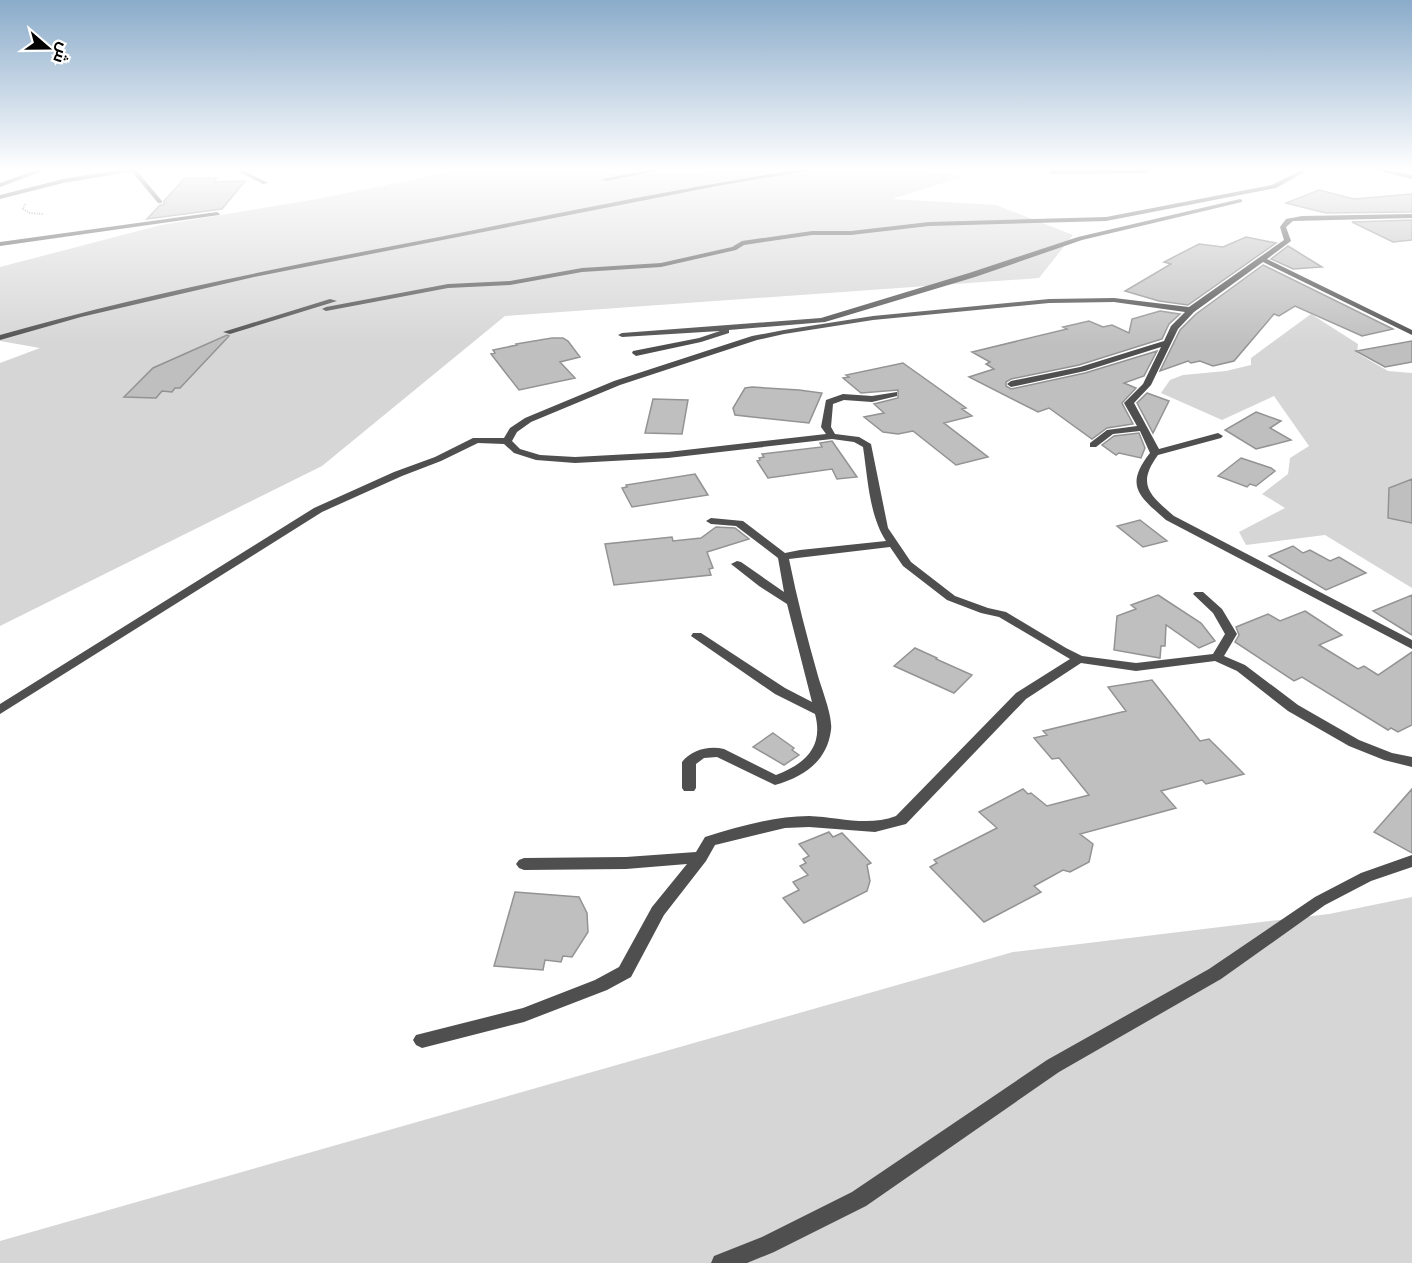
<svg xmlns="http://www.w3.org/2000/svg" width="1412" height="1263" font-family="Inter,Cairo,sans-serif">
	<rect width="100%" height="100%" fill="#fff"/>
	<path fill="#d6d6d6" d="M485 168H595L613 174 891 169 965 176 892 199 996 205 1073 235 1039 278 505 316 322 466 0 626V363L40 348 0 341V267L161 225 317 199 455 171Z
		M1311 314 1358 344 1357 353 1388 371 1412 373V588L1325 535 1246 545 1239 532 1285 508 1262 494 1288 474 1290 458 1309 446 1274 396 1222 420 1161 393 1170 380 1183 375 1226 371 1251 365V358Z
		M1412 897V1263H0V1241L1013 952 1329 914Z"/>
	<path fill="#bfbfbf" stroke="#939393" stroke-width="1.5" d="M185 178H217L214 182 245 181 222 209 147 219 160 205H164V201Z
		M1319 190 1354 199 1412 194V212L1326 213 1286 203Z
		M1412 220V240L1393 242 1352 222Z
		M1246 237 1276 243 1188 305 1159 301 1125 291 1171 264 1164 262 1199 244 1223 247Z
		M1288 246 1322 267 1293 269 1271 259Z
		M1263 265 1393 329 1362 336 1295 306 1279 316 1274 314 1234 361 1213 366 1200 361 1191 363 1188 361 1160 371 1180 330 1196 314Z
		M1160 311 1180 314 1169 324 1162 339 1079 365 1011 379 1006 382V386L1011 389 1085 373 1157 351 1144 376 1124 383 1136 388 1122 403 1133 424 1107 428 1092 439 1049 408 1038 412 969 377 994 369 986 364 990 362 972 352 1067 329 1063 327 1089 321 1103 327 1112 325 1129 333 1132 319Z
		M227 335 229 336 180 388H175L172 392 162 391 156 398 124 397 153 368Z
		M552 338H563L568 341 580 357 560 362 575 378 519 390 491 354 495 353 493 350 517 345 516 344Z
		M1412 341V362L1385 367 1356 351Z
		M903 363 966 408 962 409 972 416 944 423 988 457 956 465 913 431 898 434 883 432 864 417 884 413 874 404 898 398V390L861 393 843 378 849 377 846 375Z
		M752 387 799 390 822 393 809 423 735 415 733 408 745 388Z
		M1147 393 1169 401 1153 433 1137 403Z
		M653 399 688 400 682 434 645 433Z
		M1256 412 1281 421 1270 428 1291 440 1256 449 1225 430Z
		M1139 433 1145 448 1141 458 1119 453 1116 455 1102 445 1114 436Z
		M832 441 857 477 837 479 832 469 768 478 757 461 760 460 759 458 764 457 762 454 822 447 820 443Z
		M1241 458 1271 468 1275 471 1256 486 1250 484 1247 487 1218 476Z
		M695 474 708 495 632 507 622 488 627 487 626 485Z
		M1412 479V523L1388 518 1389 488Z
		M1140 520 1167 541 1143 547 1117 526Z
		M716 527 735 528 749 539 707 552 713 568 709 569 711 575 614 585 605 544 672 537 673 541 701 538Z
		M1293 546 1303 553 1310 550 1330 561 1339 557 1366 573 1326 590 1269 556Z
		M1158 595 1201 623 1215 641 1199 648 1166 625 1165 646H1161L1160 658 1114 650 1117 616 1136 609 1131 605Z
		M1412 595V635L1373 611Z
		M1305 611 1342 635 1319 645 1358 669 1364 666 1378 675 1412 652V725L1398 732 1391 728 1388 730 1302 677 1294 681 1235 642 1239 635 1236 627 1268 614 1280 621Z
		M915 648 937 658 936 659 972 675 954 693 894 666Z
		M1152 680 1200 741 1209 739 1244 774 1206 784 1202 780 1161 791 1176 808 1080 834 1093 844 1089 862 1070 872 1063 870 1034 886 1041 892 984 922 930 867 937 863 934 860 997 828 979 812 1023 789 1028 794 1031 793 1047 806 1089 795 1059 758 1052 759 1034 738 1047 735 1043 731 1126 711 1108 687Z
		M773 733 794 748 792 750 799 755 784 765 753 747Z
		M1412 789V853L1374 832Z
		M829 832 833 837 842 833 871 863 867 865 870 881 867 891 804 923 783 898 799 890 793 882 808 875 800 866 806 863 803 859 809 856 799 844Z
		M515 892 579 897 587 913 588 932 572 957 563 956 561 962 545 960 543 970 494 966Z"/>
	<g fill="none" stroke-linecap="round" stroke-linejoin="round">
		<path stroke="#717171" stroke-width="2" stroke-dasharray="1 1.5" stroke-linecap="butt" d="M25 204 23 209 30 213 43 214"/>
		<path fill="#4f4f4f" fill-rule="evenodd" d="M42 168H51L0 187V183Z
			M129 168 137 171 162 201V203H158L133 173 129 172 63 183 0 199V195L63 179Z
			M231 168H239L268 183 263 184Z
			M660 168H674L605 181 602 179Z
			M809 168H824L717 186 254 277 81 317 0 340V335C143 294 288 266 434 238 559 213 684 187 809 168Z
			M1147 168H1155L1145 173 1051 174 1048 172 1051 170Z
			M1305 168H1312L1276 188 1106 221 929 226 851 235H812L744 245 736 250 661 267 582 272 510 285 448 288 326 311 322 309 326 307 448 284 510 281 582 268 661 263 732 247 742 241 812 231H851L929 222 1106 217 1272 185Z
			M1367 168H1378L1412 175V179Z
			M1240 199 1242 200V202L1082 240 975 277 825 322 729 330V333L701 342 636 356 632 353 633 351 699 338 720 331 622 337 618 335 622 333 821 318 969 273 1078 237Z
			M217 212 220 214 219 215 0 246V242Z
			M1412 214V218L1293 221 1286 227 1291 241 1267 259 1412 330V335L1263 262 1194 312 1178 329 1151 385 1134 403 1159 449 1218 433 1223 436 1221 438 1158 455C1136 485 1150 495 1174 516L1412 640V649L1166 520C1139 496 1124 486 1150 453L1140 431 1113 434 1096 447H1090V443L1107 430 1137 426 1124 403 1143 384 1161 347 1085 371 1011 387 1007 384 1011 381 1080 367 1164 341 1171 326 1185 312 1114 302 1049 303 873 320 784 334 757 340 620 385 531 422 517 432 512 441 520 449 540 455 575 457 668 452 826 434 821 427 826 400 843 394 872 396 897 392V396L872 402 844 400 833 404 831 427 835 434 859 437 871 444 888 528 911 562 955 596 988 608 1006 612 1066 648 1082 656 1136 663 1213 654 1225 634 1213 613 1193 594 1195 592H1203L1222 609 1237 634 1224 656 1245 665 1298 705 1359 740 1392 753 1412 757V767L1384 760 1349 746 1288 711 1237 671 1215 661 1136 671 1081 663 1026 699 906 824 875 832 809 827 785 828 715 845 706 861 664 915 631 977 607 990 524 1022 422 1048 416 1045 413 1040 416 1035 523 1008 595 980 619 967 652 907 687 864 626 869 524 870 519 868 516 864 519 860 524 858 626 857 696 852 705 837C738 827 774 816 809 816 839 817 867 827 896 816L1016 693 1070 659 999 617 981 613 947 600 903 566 890 547 789 559C797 599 807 637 818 676 822 690 833 717 831 730 827 762 803 777 775 785L717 757 704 758 696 764V788L694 791H684L682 788V762C691 750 709 745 724 749L776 775C805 764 824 747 815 714L775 694 691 636 693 633H701L785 688 812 702 787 604 759 586 731 564 737 561 741 562 784 592 778 558 736 526 711 524 706 521 711 518 743 521 785 553 800 550 886 541C869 515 868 479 863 447L854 442 832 439 668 458 575 463 536 460 514 453 504 444 478 443 441 461 402 476 322 512 0 714V704L314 508 394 472 435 457 473 438H504L510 428 525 418 614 381 752 336 784 330 873 316 1049 299 1114 298 1189 307 1284 240 1280 227 1286 219 1302 216Z
			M330 299 337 301 230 334 223 332Z
			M1412 855V867L1371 881 1325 905 1221 979 1059 1072 866 1206 774 1252 747 1263H711L714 1256 762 1237 852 1192 1047 1060 1209 969 1315 897 1361 873Z"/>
	</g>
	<linearGradient id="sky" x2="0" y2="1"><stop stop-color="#8aabca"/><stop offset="0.49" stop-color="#fff"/><stop offset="1" stop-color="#fff" stop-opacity="0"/></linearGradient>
	<rect width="1412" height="345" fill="url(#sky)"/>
	<g transform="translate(48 48) rotate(110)" stroke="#ffffff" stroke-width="4.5" paint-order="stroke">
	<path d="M0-4.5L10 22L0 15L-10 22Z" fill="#000000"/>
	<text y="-9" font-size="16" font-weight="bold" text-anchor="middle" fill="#000000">ش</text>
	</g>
</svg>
